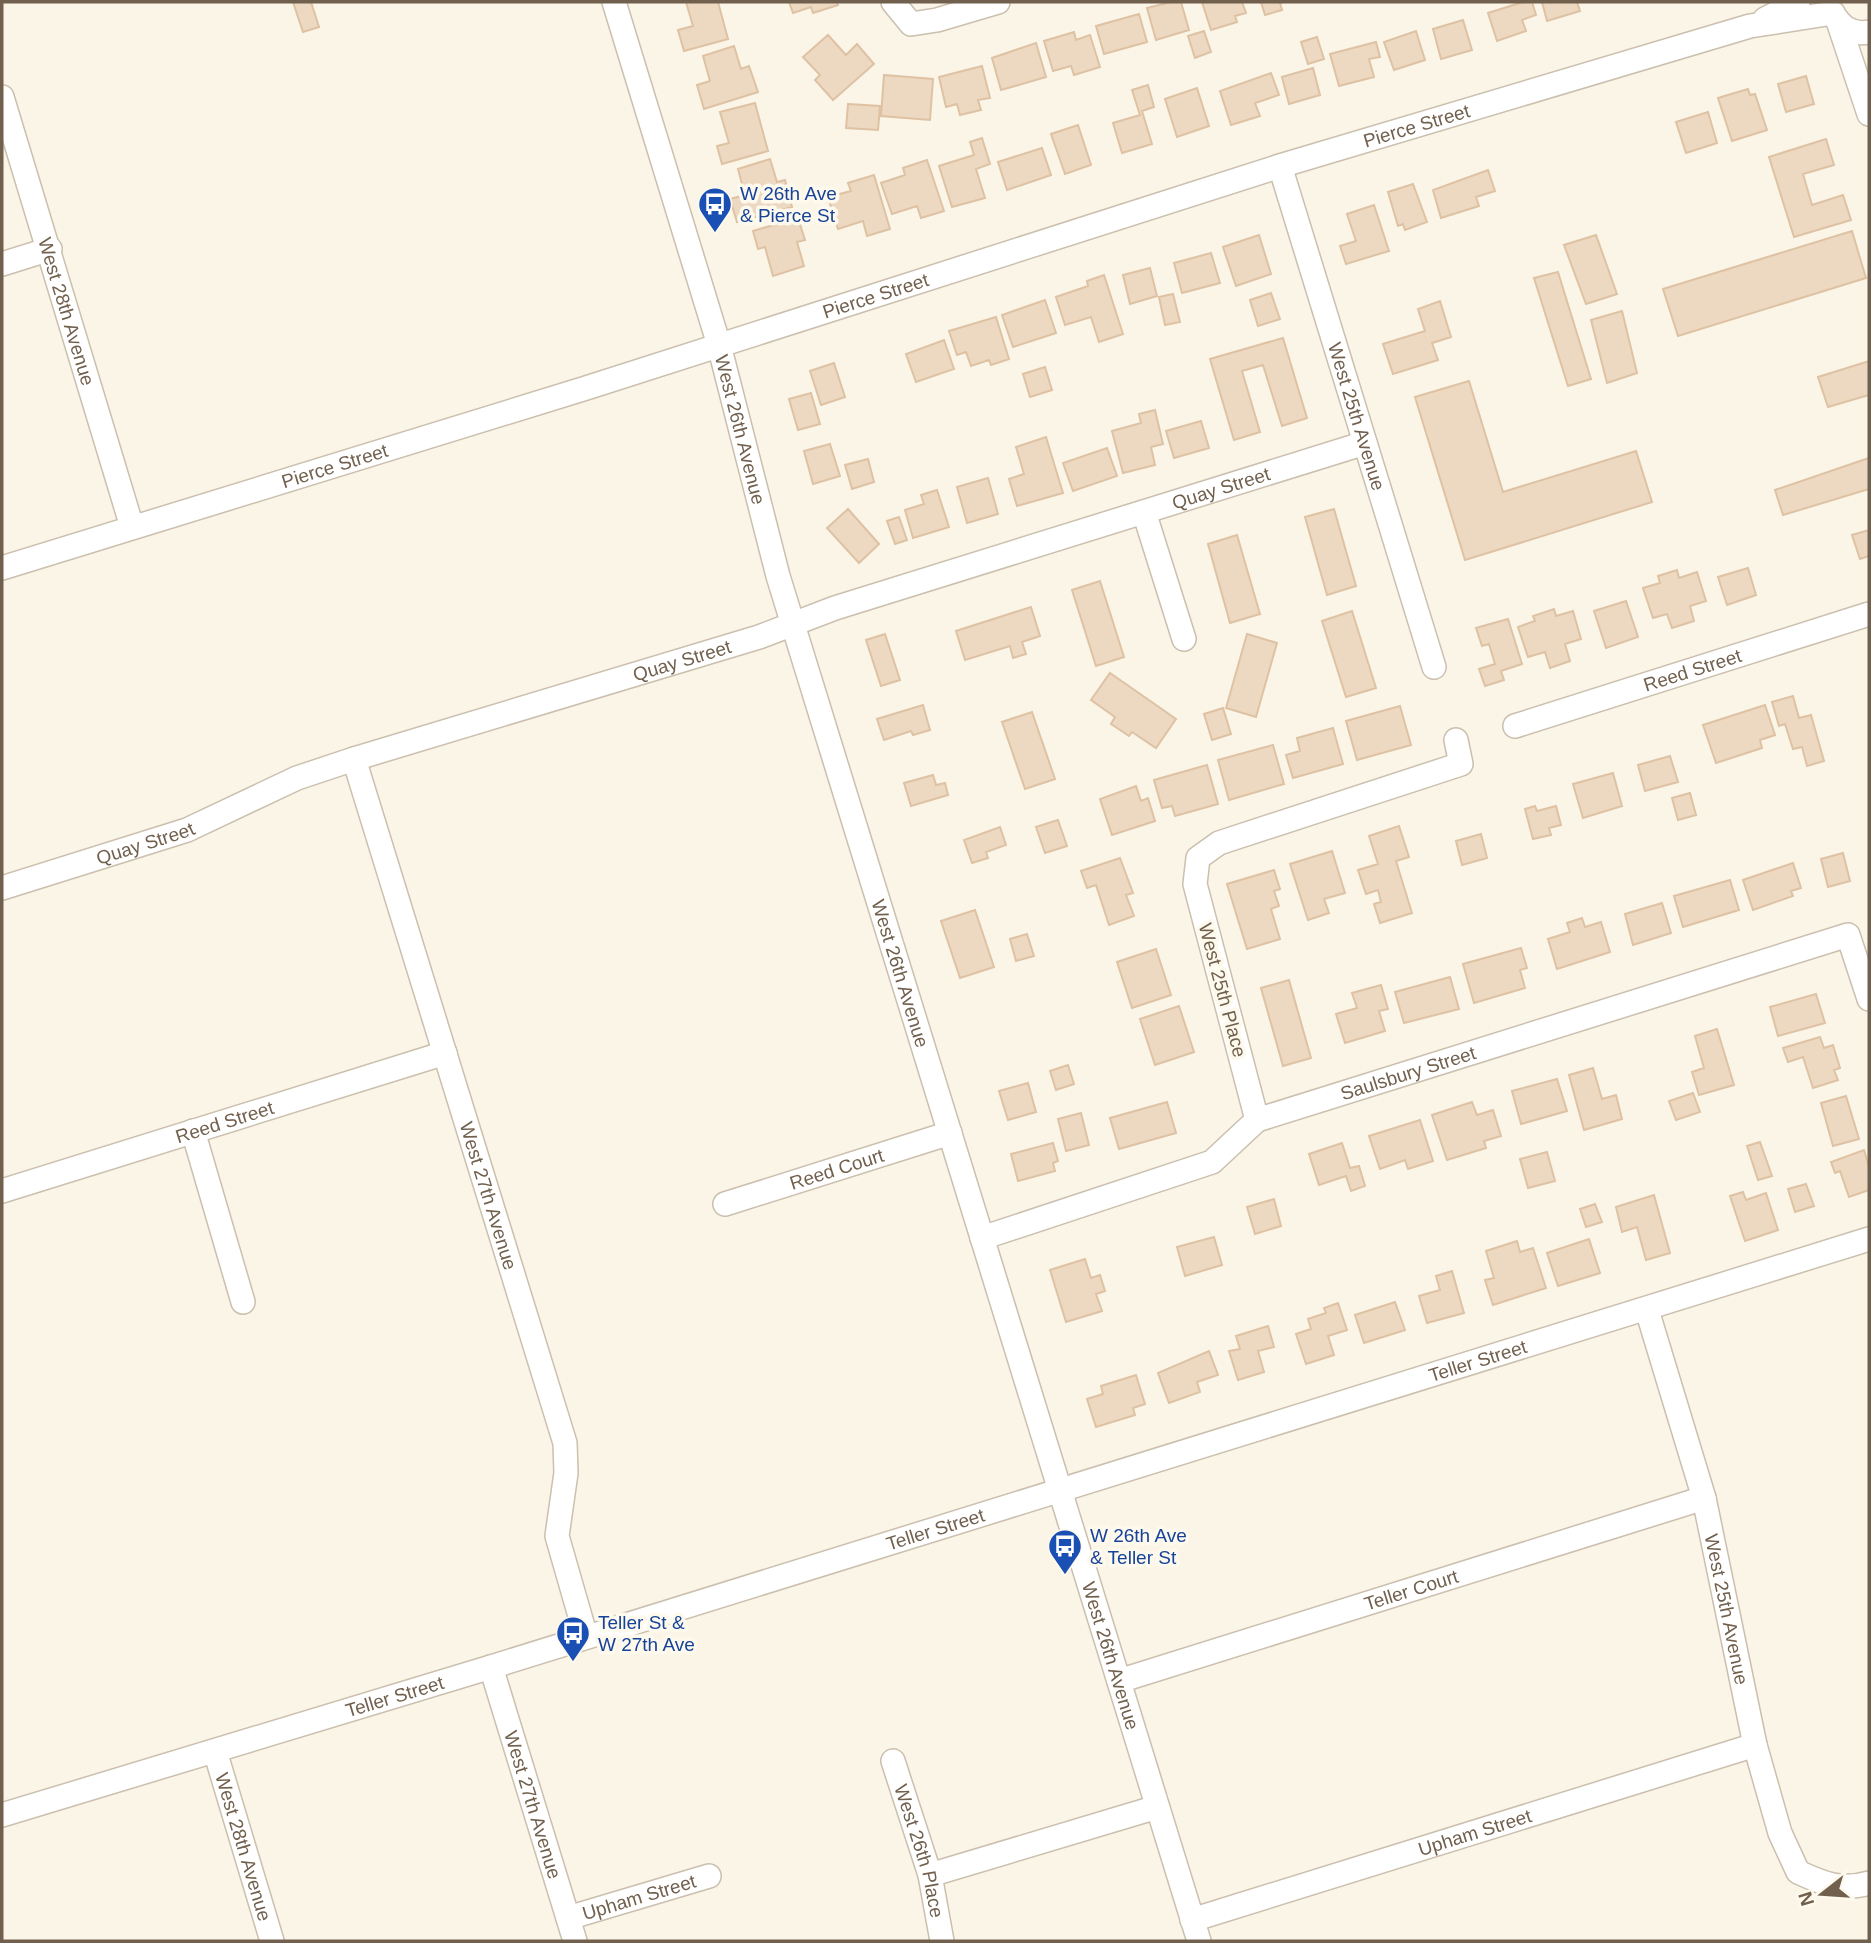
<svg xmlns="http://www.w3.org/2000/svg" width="1871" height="1943" font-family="Arial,sans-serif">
	<rect width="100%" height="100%" fill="#faf5e7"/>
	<path fill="#edd9c1" stroke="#dec2a3" stroke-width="2" d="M293 2H311L319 27 303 32Z
		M686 2H718L728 39 684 51 678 30 693 26Z
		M789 2H837L838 5 813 13 811 7 793 13Z
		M1171 2H1181L1189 30 1156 40 1147 8Z
		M1202 2H1242L1246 13 1235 16 1237 22 1211 30Z
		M1261 2H1284L1280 3 1282 10 1265 15Z
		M1523 2H1532L1536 15 1522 20 1526 31 1497 41 1488 13Z
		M1542 2H1577L1580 11 1547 21Z
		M1139 14 1147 42 1104 54 1096 26Z
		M1463 20 1472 50 1441 59 1433 29Z
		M1204 31 1211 52 1195 58 1188 36Z
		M1416 31 1425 60 1394 70 1384 42Z
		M1074 32 1076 40 1090 35 1100 67 1074 75 1071 66 1053 71 1044 41Z
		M828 35 846 55 857 44 874 64 833 100 815 80 820 75 803 57Z
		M1317 37 1324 59 1308 64 1301 42Z
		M1376 42 1380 57 1369 59 1374 77 1339 86 1330 54Z
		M1036 43 1046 77 1001 90 992 58Z
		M734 46 741 69 749 66 758 92 704 109 697 85 710 81 703 56Z
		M982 66 990 98 978 100 981 110 960 115 957 104 946 107 939 77Z
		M1313 68 1320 95 1289 104 1282 77Z
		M1271 73 1279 95 1255 103 1260 116 1231 125 1220 91Z
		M884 75 933 79 930 120 881 116Z
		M1806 76 1814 104 1786 112 1778 84Z
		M1148 85 1154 107 1142 111 1152 144 1122 153 1113 123 1140 115 1132 90Z
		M1197 88 1209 126 1177 137 1165 99Z
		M1748 89 1750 95 1755 94 1767 130 1732 141 1718 98Z
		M755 103 768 151 722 164 717 146 729 143 720 112Z
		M848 104 880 106 878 130 846 128Z
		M1708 112 1717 143 1686 153 1676 122Z
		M1078 125 1091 165 1065 174 1051 134Z
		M982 138 990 164 976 169 985 198 952 207 939 166 974 155 970 142Z
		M1826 139 1834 165 1803 174 1812 205 1843 195 1851 220 1794 237 1769 157Z
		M1042 148 1051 175 1007 190 998 162Z
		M770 159 777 182 785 180 792 207 737 222 730 199 745 195 738 169Z
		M927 160 944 211 921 218 917 206 892 214 881 183 905 175 903 168Z
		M1488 170 1495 191 1476 197 1479 206 1441 218 1433 190Z
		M874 175 890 229 867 236 863 221 838 229 828 197 851 191 848 183Z
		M1413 184 1427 222 1405 230 1403 224 1398 226 1388 192Z
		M1374 205 1389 251 1346 264 1340 246 1356 241 1347 214Z
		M798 218 805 240 797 242 804 266 773 276 765 247 758 249 753 231Z
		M1852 231 1866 278 1678 336 1663 289Z
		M1259 235 1271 274 1236 286 1223 247Z
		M1596 235 1617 294 1586 304 1564 245Z
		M1211 253 1220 283 1182 293 1174 263Z
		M1150 268 1157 296 1130 304 1123 275Z
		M1558 272 1591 379 1568 386 1534 278Z
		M1104 275 1123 334 1099 342 1091 317 1065 325 1056 297 1088 286 1087 281Z
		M1271 293 1280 319 1258 326 1250 300Z
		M1173 294 1180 322 1165 325 1159 297Z
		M1045 300 1056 333 1013 347 1002 315Z
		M1440 301 1451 337 1432 343 1438 360 1393 374 1383 344 1425 331 1418 309Z
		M1622 311 1637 373 1607 383 1591 320Z
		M996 317 1009 359 991 365 989 360 971 366 966 352 957 355 949 331Z
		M1283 338 1307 418 1282 426 1263 365 1242 371 1260 432 1234 440 1210 359Z
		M944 340 954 369 916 382 906 354Z
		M1869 361V395L1828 407 1818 377Z
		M834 363 845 397 821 405 810 371Z
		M1045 367 1052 390 1030 397 1023 374Z
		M1469 381 1503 492 1636 451 1652 502 1465 560 1415 397Z
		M811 393 820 424 798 430 789 399Z
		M1155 410 1163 444 1151 447 1155 465 1123 473 1112 431 1141 423 1139 414Z
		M1201 421 1209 448 1174 458 1166 431Z
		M1046 437 1063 493 1017 506 1009 479 1024 474 1016 447Z
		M830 444 840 476 813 484 804 451Z
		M1107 448 1117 476 1073 491 1063 463Z
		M1869 458V489L1783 515 1775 490Z
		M868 459 874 482 852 489 845 465Z
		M988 478 998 514 967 523 957 487Z
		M937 490 949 527 913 538 905 510 924 504 921 495Z
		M848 509 879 544 859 563 827 528Z
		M1334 509 1356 586 1327 595 1305 517Z
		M899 517 907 540 895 544 887 521Z
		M1869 530V556L1860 559 1852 535Z
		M1237 535 1260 614 1230 623 1208 544Z
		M1748 568 1756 595 1727 605 1718 577Z
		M1677 570 1679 578 1697 572 1706 601 1690 606 1694 621 1672 628 1667 614 1653 618 1643 588 1660 583 1658 576Z
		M1100 581 1124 657 1096 666 1072 590Z
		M1626 601 1638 637 1606 648 1594 611Z
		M1031 607 1040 636 1022 642 1026 654 1013 658 1010 646 965 660 956 631Z
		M1554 609 1556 616 1573 611 1581 639 1565 644 1570 661 1550 668 1545 652 1528 657 1518 627 1535 621 1533 616Z
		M1352 611 1376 688 1346 697 1322 621Z
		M1508 619 1522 664 1501 671 1504 680 1485 686 1479 669 1495 664 1489 644 1482 646 1476 628Z
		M885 634 900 680 881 686 866 640Z
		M1247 634 1277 643 1256 717 1226 708Z
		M1110 673 1176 719 1156 748 1132 732 1129 736 1111 724 1115 717 1091 700Z
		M1793 696 1799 718 1811 715 1824 761 1807 766 1802 747 1793 749 1785 724 1779 726 1772 702Z
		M923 705 930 730 913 735 911 731 884 740 877 719Z
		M1765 705 1775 735 1760 740 1762 748 1716 763 1703 725Z
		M1400 706 1411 745 1357 760 1346 721Z
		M1223 708 1231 734 1212 740 1204 714Z
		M1032 712 1055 779 1025 789 1002 722Z
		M1333 728 1343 764 1293 778 1286 755 1300 751 1297 738Z
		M1273 745 1284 784 1229 800 1218 760Z
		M1670 756 1678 782 1645 791 1638 765Z
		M1207 765 1218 804 1175 816 1172 806 1162 808 1154 780Z
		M1613 773 1622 806 1583 818 1573 784Z
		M933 775 936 785 945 783 948 795 911 806 904 783Z
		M1136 786 1141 801 1148 798 1155 821 1112 835 1100 799Z
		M1690 793 1696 815 1678 820 1672 798Z
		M1535 806 1537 811 1556 806 1561 825 1549 828 1551 835 1533 839 1525 809Z
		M1058 820 1067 846 1045 853 1036 827Z
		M1399 826 1409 857 1396 861 1412 913 1380 923 1374 904 1381 902 1378 890 1366 894 1358 870 1378 864 1369 836Z
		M1000 827 1006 845 986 852 988 858 972 863 964 840Z
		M1481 834 1487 858 1462 865 1456 841Z
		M1332 851 1345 893 1324 899 1329 913 1308 920 1290 864Z
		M1843 853 1850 881 1828 887 1821 859Z
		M1120 858 1133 893 1126 895 1134 916 1109 925 1096 885 1087 888 1081 871Z
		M1793 863 1801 888 1791 891 1793 896 1753 910 1743 880Z
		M1274 870 1280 889 1274 891 1279 906 1271 909 1280 939 1247 949 1227 884Z
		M1730 880 1739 910 1683 927 1674 896Z
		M1662 903 1671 933 1633 945 1625 914Z
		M975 910 994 967 960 978 941 921Z
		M1582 918 1585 927 1601 922 1610 952 1557 969 1548 939 1570 932 1567 923Z
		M1027 934 1034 956 1016 961 1010 939Z
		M1521 948 1527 968 1520 970 1525 988 1474 1003 1463 964Z
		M1156 949 1171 995 1132 1008 1117 962Z
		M1450 977 1459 1009 1404 1023 1395 992Z
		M1289 980 1311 1058 1283 1066 1261 988Z
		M1381 985 1388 1009 1379 1011 1385 1031 1345 1043 1336 1014 1357 1008 1352 993Z
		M1816 994 1825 1023 1778 1036 1770 1007Z
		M1179 1006 1194 1052 1155 1065 1140 1019Z
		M1717 1029 1734 1085 1699 1095 1692 1072 1704 1068 1695 1036Z
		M1820 1037 1824 1048 1833 1045 1840 1068 1834 1070 1838 1080 1813 1088 1803 1057 1788 1062 1783 1048Z
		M1068 1065 1074 1084 1056 1090 1050 1071Z
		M1593 1068 1602 1099 1616 1095 1622 1119 1584 1130 1569 1075Z
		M1557 1079 1567 1111 1521 1124 1512 1091Z
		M1028 1083 1036 1112 1008 1120 999 1091Z
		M1693 1093 1700 1112 1676 1120 1669 1101Z
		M1846 1096 1859 1139 1833 1146 1821 1103Z
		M1167 1102 1176 1133 1119 1149 1110 1118Z
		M1472 1102 1477 1115 1493 1110 1501 1136 1484 1141 1486 1148 1447 1160 1432 1115Z
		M1081 1113 1089 1145 1066 1151 1058 1119Z
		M1420 1120 1433 1161 1408 1169 1405 1160 1380 1169 1369 1136Z
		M1760 1142 1772 1176 1758 1180 1747 1146Z
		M1053 1143 1058 1161 1053 1163 1055 1171 1018 1181 1011 1154Z
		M1342 1143 1350 1168 1359 1166 1365 1186 1351 1191 1346 1176 1319 1185 1309 1154Z
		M1864 1150 1869 1167V1190L1849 1197 1840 1171 1835 1173 1831 1162Z
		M1547 1152 1555 1181 1528 1188 1520 1159Z
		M1806 1184 1814 1206 1795 1212 1788 1189Z
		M1743 1192 1746 1200 1766 1193 1778 1230 1745 1241 1730 1196Z
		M1654 1195 1670 1253 1646 1260 1637 1227 1622 1232 1616 1207Z
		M1274 1199 1281 1226 1255 1234 1247 1207Z
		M1595 1204 1602 1222 1586 1227 1580 1209Z
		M1214 1237 1222 1265 1185 1276 1177 1247Z
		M1589 1239 1600 1273 1558 1286 1547 1253Z
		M1517 1241 1520 1252 1533 1248 1546 1288 1493 1305 1485 1280 1494 1278 1486 1251Z
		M1085 1259 1091 1278 1100 1275 1105 1291 1096 1294 1102 1311 1066 1322 1050 1270Z
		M1452 1271 1464 1313 1427 1323 1419 1296 1440 1290 1436 1276Z
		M1395 1302 1405 1330 1364 1343 1355 1315Z
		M1338 1303 1347 1330 1328 1336 1334 1355 1306 1364 1296 1334 1311 1329 1308 1319 1326 1313 1324 1308Z
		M1268 1326 1274 1347 1258 1351 1264 1372 1238 1380 1229 1351 1240 1349 1236 1336Z
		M1209 1351 1218 1375 1197 1382 1200 1392 1169 1403 1158 1373Z
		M1136 1375 1145 1404 1133 1408 1135 1415 1096 1427 1087 1399 1103 1394 1101 1386Z"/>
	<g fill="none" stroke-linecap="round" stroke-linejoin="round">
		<g stroke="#cbbfae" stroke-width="26">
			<g id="minor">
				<path id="s1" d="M614 2 719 345 778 576 1199 1941"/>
				<path d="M893 2 911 24 937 20 998 2"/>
				<path d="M1834 15C1842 29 1854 35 1869 32"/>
				<path d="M1765 19 1798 2"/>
				<path d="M1838 21 1869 114"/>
				<path id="s2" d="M2 97 132 527"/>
				<path id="s3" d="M1280 166 1434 667"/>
				<path d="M2 264 50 249"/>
				<path d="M1144 512 1184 639"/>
				<path id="s4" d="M2 568 583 389 1280 166 1750 26 1833 13"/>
				<path id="s5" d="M1515 726 1869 614"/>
				<path id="s6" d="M354 759 565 1443 566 1473 557 1536 586 1637"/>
				<path id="s7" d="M2 888 187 830 297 778 354 759 759 637 835 608 1365 443"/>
				<path d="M1257 1120 1195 884 1198 858 1219 843 1461 764 1456 740"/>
				<path d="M193 1131 243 1302"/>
				<path id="s8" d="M2 1191 445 1053"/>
				<path id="s9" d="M725 1204 950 1133"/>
				<path id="s10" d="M982 1238 1212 1162 1257 1120 1848 935 1869 999"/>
				<path id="s11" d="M1647 1310 1704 1498 1755 1745 1780 1833 1798 1872C1824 1884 1841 1891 1869 1883"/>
				<path id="s12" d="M491 1667 575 1941"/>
				<path id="s13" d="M1119 1681 1704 1498"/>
				<path id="s14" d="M215 1751 272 1941"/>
				<path id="s15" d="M893 1761 930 1875 942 1941"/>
				<path id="s16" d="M2 1815 491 1667 1869 1239"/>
				<path d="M930 1875 1157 1807"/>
				<path id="s17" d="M568 1918 709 1876"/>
				<path id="s18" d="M1192 1920 1755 1745"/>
			</g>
		</g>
		<use href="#minor" stroke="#fff" stroke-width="23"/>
	</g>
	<defs>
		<g id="bus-pin" transform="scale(1.75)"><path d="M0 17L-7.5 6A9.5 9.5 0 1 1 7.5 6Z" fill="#1a4fb4" stroke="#fdf9ed"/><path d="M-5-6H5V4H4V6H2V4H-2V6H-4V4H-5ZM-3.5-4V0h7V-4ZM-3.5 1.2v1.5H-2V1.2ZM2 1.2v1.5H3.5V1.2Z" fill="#fff"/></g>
	</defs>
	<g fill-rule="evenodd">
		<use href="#bus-pin" x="715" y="204"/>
		<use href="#bus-pin" x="1065" y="1546"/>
		<use href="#bus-pin" x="573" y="1633"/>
	</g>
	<g text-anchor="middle" stroke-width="7" stroke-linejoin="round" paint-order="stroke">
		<g font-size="19" fill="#71604e" stroke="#fdf9ed">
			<text dy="7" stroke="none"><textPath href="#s4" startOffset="1482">Pierce Street</textPath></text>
			<text dy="7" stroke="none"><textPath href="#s4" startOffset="915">Pierce Street</textPath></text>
			<text dy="7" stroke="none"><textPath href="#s2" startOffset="224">West 28th Avenue</textPath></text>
			<text dy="7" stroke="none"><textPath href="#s3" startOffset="262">West 25th Avenue</textPath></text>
			<text dy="7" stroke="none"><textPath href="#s1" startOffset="446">West 26th Avenue</textPath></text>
			<text dy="7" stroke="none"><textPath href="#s4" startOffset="348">Pierce Street</textPath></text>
			<text dy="7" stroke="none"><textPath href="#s7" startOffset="1284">Quay Street</textPath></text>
			<text dy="7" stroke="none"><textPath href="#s7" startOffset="718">Quay Street</textPath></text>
			<text dy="7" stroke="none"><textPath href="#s5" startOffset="186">Reed Street</textPath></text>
			<text dy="7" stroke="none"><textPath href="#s7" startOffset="150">Quay Street</textPath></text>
			<text dy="7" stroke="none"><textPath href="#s1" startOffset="1013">West 26th Avenue</textPath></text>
			<text transform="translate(1223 990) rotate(75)" y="7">West 25th Place</text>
			<text dy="7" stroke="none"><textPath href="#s10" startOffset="462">Saulsbury Street</textPath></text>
			<text dy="7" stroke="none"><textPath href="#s8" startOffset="233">Reed Street</textPath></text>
			<text dy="7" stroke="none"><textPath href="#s9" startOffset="117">Reed Court</textPath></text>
			<text dy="7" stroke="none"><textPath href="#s6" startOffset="457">West 27th Avenue</textPath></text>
			<text dy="7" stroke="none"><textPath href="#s16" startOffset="1544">Teller Street</textPath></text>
			<text dy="7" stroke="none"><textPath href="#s16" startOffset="976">Teller Street</textPath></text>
			<text dy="7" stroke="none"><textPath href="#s13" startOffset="306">Teller Court</textPath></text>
			<text dy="7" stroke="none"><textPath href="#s11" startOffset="310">West 25th Avenue</textPath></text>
			<text dy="7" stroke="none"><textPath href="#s1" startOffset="1727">West 26th Avenue</textPath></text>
			<text dy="7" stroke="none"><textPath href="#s16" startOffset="410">Teller Street</textPath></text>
			<text dy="7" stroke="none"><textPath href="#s12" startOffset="144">West 27th Avenue</textPath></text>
			<text dy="7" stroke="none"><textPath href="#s18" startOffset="296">Upham Street</textPath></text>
			<text dy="7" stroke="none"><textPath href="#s14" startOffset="100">West 28th Avenue</textPath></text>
			<text dy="7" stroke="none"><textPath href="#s15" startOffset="94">West 26th Place</textPath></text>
			<text dy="7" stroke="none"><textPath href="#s17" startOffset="74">Upham Street</textPath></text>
		</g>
		<g font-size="19" fill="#164399" stroke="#fdf9ed" text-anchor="start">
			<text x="740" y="200">W 26th Ave<tspan x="740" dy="22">&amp; Pierce St</tspan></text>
			<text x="1090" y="1542">W 26th Ave<tspan x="1090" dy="22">&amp; Teller St</tspan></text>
			<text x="598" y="1629">Teller St &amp;<tspan x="598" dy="22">W 27th Ave</tspan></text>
		</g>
	</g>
	<rect width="1871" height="1943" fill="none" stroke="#71604e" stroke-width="7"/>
	<g transform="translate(1822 1894) rotate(253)" stroke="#fdf9ed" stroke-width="5" paint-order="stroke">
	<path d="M0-5L12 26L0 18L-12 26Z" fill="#71604e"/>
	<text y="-10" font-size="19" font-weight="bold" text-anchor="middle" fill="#71604e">N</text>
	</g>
</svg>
